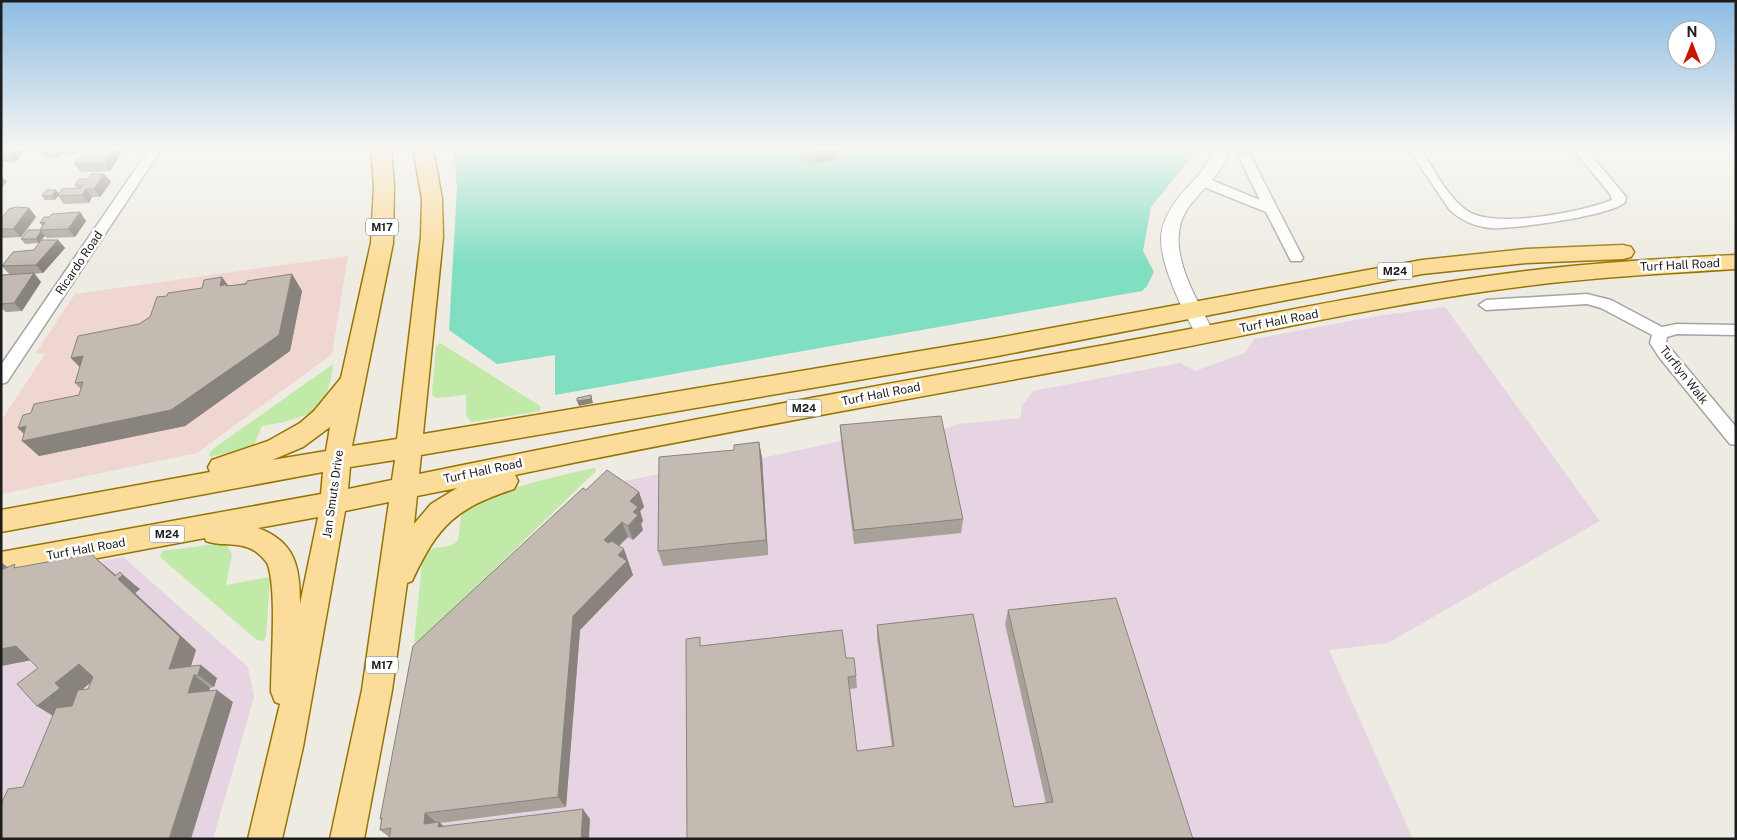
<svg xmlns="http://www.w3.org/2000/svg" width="1737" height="840" font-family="'Public Sans',sans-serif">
	<rect width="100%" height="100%" fill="#eeebe2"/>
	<path fill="#efd6d1" d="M348 256 332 354 197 453 1 494V421L45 354 36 353 75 294Z"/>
	<path fill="#e7d4e2" d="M1445 307 1600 521 1388 643 1329 650 1413 839H389L604 485 664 473 762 458 841 441 940 431 957 424 1020 418 1022 406 1033 391 1180 363 1195 371 1245 353 1254 339 1377 316Z
		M123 557 248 667 254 697 213 839H1V580Z"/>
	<path fill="#c1e9a8" d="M440 343 540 406V411L472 422 466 416V395L435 398 432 394 436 347Z
		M333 364C328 415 306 418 262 426L253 447 210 457 209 454 213 449Z
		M595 468 596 471 420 641 414 642 422 563C431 539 441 553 457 542 462 531 457 517 466 509 484 493 568 473 595 468Z
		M217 544 227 546 232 554 226 585 269 577 270 579 266 637 263 641 257 640 160 557 162 551Z"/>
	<path fill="#80dec3" d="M454 148H1199L1151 207 1143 251 1154 272 1147 286 1142 291 555 395V355L497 364 449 330 457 188Z"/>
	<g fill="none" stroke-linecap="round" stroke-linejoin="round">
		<g stroke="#a4a4a4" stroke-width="3">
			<path id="minor" d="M150 148H162L7 382 1 384V365Z
				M1408 148H1420C1433 168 1446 195 1466 210 1492 230 1582 212 1612 200L1610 194 1572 148H1585L1626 197 1625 202C1615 215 1510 230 1490 228 1474 226 1461 221 1449 209Z
				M1245 153 1251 157 1303 258 1301 261H1291L1266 212 1199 185 1198 182 1199 179H1209L1260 200 1239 157Z
				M1587 294 1611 300 1662 327 1677 324 1736 325V335L1677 334 1667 337 1666 343 1736 427V445L1730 444 1659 357 1650 343 1652 335 1601 308 1587 304 1486 310 1479 305 1486 300Z"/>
		</g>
		<g stroke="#a4a4a4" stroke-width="2">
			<path id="tertiary" d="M1214 148H1230C1223 172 1206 186 1191 204 1159 243 1197 298 1215 335L1213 340 1206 342 1199 340C1185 314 1161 269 1161 239 1161 225 1168 212 1176 201 1190 182 1207 171 1214 148Z"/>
		</g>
		<g stroke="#967400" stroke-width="3">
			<path id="primary" d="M371 148H391L394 186 393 243 352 446 397 439 421 237 422 199 413 148H433L442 199 443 237 423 434 992 339 1422 260 1526 249 1623 245 1631 247 1634 252 1631 257 1623 259 1526 263 1422 274 992 357 421 455 419 474C647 427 876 386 1105 345 1233 322 1360 294 1488 276 1570 264 1653 259 1736 255V269C1653 274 1570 279 1488 291 1363 309 1239 337 1114 361 915 398 714 433 515 475L518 481 514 489C456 508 438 525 412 581L407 583 392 690 364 839H330L362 690 389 502 345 511 303 747 282 839H248L280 704 275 702 271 692C271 660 277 593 268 565 266 560 259 554 255 551 240 541 222 547 206 541L205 538 1 576V552L321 494 323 472 1 532V510L210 472 208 467 212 460 268 441 300 423 314 411 341 378 371 243 374 186ZM330 427 326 451 272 460 303 447ZM395 460 392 480 348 489 350 467ZM457 488 431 504 414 524 417 496ZM318 517 316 527 300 604C300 568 296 542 258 528Z"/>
		</g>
		<use href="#minor" fill="#fff" fill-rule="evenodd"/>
		<use href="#tertiary" fill="#fff" fill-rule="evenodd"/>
		<use href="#primary" fill="#fcdc9a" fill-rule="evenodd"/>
	</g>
	<path fill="#a8a199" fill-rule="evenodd" d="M1 148 26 149 16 162H1Z
		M100 148H117L121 154 110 171 81 172 74 164 97 152Z
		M803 148H839L838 157 833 160 815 163 803 161Z
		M80 150 76 154 60 155 57 158H47L45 156H43L40 151Z
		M104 174 111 182 100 197H92L89 203 64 204 58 196 55 200H45L42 196 59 193 78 188 75 185 87 179Z
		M29 208 36 217 21 237 1 238V219Z
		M80 212 86 221 75 237 47 238 45 236 41 240H58L65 248 43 273 34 274 41 282 22 311 6 312 1 308V275H10L2 266 34 250 39 243 25 244 21 239 40 230 43 226 40 223 49 217Z
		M292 274 302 291 290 351 185 426 39 456 24 434 18 428 31 413 79 395 81 389 75 383 139 324 229 286Z
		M840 425 963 519 961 533 854 544 841 441Z
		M759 442 762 458 768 555 663 566 658 551Z
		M586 490 639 492 644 507 640 511 643 521 641 524 643 530 633 540 628 537 619 545 629 563V564L633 575 580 630 566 807 440 823 444 827 590 819 389 837 380 830 381 820 380 819Z
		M91 554 116 575 136 586 140 589 135 593 196 650 191 666 217 678 214 687 210 688 209 690 233 702 23 787 53 716 37 706 38 668 30 660 1 666 7 567H19ZM91 682 88 689 81 690Z
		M1008 610 1193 839H687L702 646 846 658 856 676 857 688 850 689 857 751 892 747 877 638V625L1014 807 1046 803 1005 624Z"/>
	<path fill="#88837d" d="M14 148H25L26 149 16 162 9 153Z
		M75 148H78L80 150 76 154 73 150Z
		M114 148H117L121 154 110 171 104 163Z
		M829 148H839L838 157 833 160 815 163V150Z
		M57 150 60 155 57 158 54 154Z
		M1 162 4 165 1 170Z
		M104 174 111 182 100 197 94 189Z
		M1 176 7 182 1 188Z
		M86 189 92 197 89 203 82 195Z
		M56 190 59 194 55 200 52 196Z
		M29 208 36 217 21 237 13 229Z
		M80 212 86 221 75 237 68 229Z
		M41 231 45 236 39 243 36 239Z
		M58 240 65 248 43 273 36 265Z
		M34 273 41 282 22 311 14 303Z
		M292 274 302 291 290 351 185 426 39 456 22 441 30 439 18 428 26 426Z
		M222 277 239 301 220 286Z
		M83 356 86 374 71 358Z
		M591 395 593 403 579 406 577 401Z
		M759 442 762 458 768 555 766 540Z
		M639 492 644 507 640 511 643 521 641 524 643 530 633 540 628 526 630 501Z
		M622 522 628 537 610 555 604 540Z
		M624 549 633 575 580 630 566 807 558 797 573 616 618 555Z
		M91 554 119 578 120 572 136 586 140 589 135 593 196 650 186 682 169 669Z
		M2 563 22 577 1 572V566Z
		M16 646 37 659 1 666V649Z
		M79 664 98 677 75 695 80 700 57 718 37 706 55 683Z
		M201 665 217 678 214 687 198 675Z
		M194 675 210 688 205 705 188 693Z
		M217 690 233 702 191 839H169Z
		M583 809 590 819 589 839H581Z
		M425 813 437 823 424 824Z
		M439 822 450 832 438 827Z"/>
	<path fill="#c3bbb2" stroke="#88837d" d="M1 148H14L9 153 1 154Z
		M42 148H75L73 150H57L54 154H44L46 151H40Z
		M100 148H114L104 163 74 164 83 153 97 152Z
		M803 148H829L815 150 802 149Z
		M91 174H104L94 189H86L82 195 57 196 62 189 80 188 83 185H75L79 179H87Z
		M46 190H56L52 196H42Z
		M16 207 29 208 13 229H1V219L9 209Z
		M80 212 68 229 40 230 45 222 40 223 44 217H49L52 214Z
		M28 230H40L41 231 36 239H21Z
		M41 240H58L36 265 2 266 13 252 34 250Z
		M34 273 14 303 1 304V275Z
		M292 274 279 335 171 410 22 441 26 426 18 428 23 415 31 413 34 404 79 395 83 382 75 383 83 356 71 358 78 336 139 324 150 317 157 297 167 296 168 293 202 288 204 280 222 277 220 286 227 284 226 286 246 284 247 281Z
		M591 395V399L577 401V398Z
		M941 416 963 519 854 530 840 425Z
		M759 442 766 540 658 551 659 457 734 450V445Z
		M607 470 639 492 630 501 638 507 633 512 638 515 628 526 622 522 604 540 608 543 612 541 624 549 618 555 627 561 573 616 558 797 425 813 424 824 439 822 438 827 583 809 581 839H389L391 828 380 830 382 818 380 819 413 646 583 488 586 490Z
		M91 554 115 576 120 572 123 575 118 579 180 637 169 669 201 665 198 675H194L188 693 217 690 169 839H1V804L8 789 23 787 56 708 72 706 78 690 88 689 93 677 79 664 55 683 60 688 37 706 17 684 38 668 16 646 1 649V570L15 564 14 568Z
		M1116 598 1193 839H687L686 639 700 637V646L842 630 846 658H854L856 676 848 677 857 751 894 746 877 625 973 614 1014 807 1053 802 1008 610Z"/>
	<linearGradient id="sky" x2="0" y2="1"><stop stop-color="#8cbce3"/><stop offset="0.56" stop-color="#f7f6f2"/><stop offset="1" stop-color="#f7f6f2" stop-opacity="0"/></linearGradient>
	<rect width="1737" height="265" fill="url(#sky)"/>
	<g text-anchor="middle" stroke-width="5" stroke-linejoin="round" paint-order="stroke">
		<g fill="#fff" stroke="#616161" stroke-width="1">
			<rect x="366" y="218.5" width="32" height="17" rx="4"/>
			<rect x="1377.5" y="262.5" width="35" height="17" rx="4"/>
			<rect x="786.5" y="399.5" width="35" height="17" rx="4"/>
			<rect x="149.5" y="525.5" width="35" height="17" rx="4"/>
			<rect x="366" y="656.5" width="32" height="17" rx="4"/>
		</g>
		<g font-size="11" font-weight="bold" fill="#1d1d1d">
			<text x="382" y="231">M17</text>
			<text x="1395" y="275">M24</text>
			<text x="804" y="412">M24</text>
			<text x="167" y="538">M24</text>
			<text x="382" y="669">M17</text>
		</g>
		<g font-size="12" fill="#1d1d1d" stroke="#fff">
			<text transform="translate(79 263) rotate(-56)" y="4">Ricardo Road</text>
			<text transform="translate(1680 265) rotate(-3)" y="4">Turf Hall Road</text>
			<text transform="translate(1279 321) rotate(-11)" y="4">Turf Hall Road</text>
			<text transform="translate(1684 375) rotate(52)" y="4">Turflyn Walk</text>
			<text transform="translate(881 394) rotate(-11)" y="4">Turf Hall Road</text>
			<text transform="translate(483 471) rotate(-12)" y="4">Turf Hall Road</text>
			<text transform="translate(333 494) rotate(-82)" y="4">Jan Smuts Drive</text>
			<text transform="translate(86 549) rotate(-10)" y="4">Turf Hall Road</text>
		</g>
	</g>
	<rect width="1737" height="840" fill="none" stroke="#1d1d1d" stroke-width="5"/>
	<g transform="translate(1692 45)"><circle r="24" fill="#ffffff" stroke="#a5a5a5"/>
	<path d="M0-4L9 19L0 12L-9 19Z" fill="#ca1500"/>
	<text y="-8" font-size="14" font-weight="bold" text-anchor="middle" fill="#1d1d1d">N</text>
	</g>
</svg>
